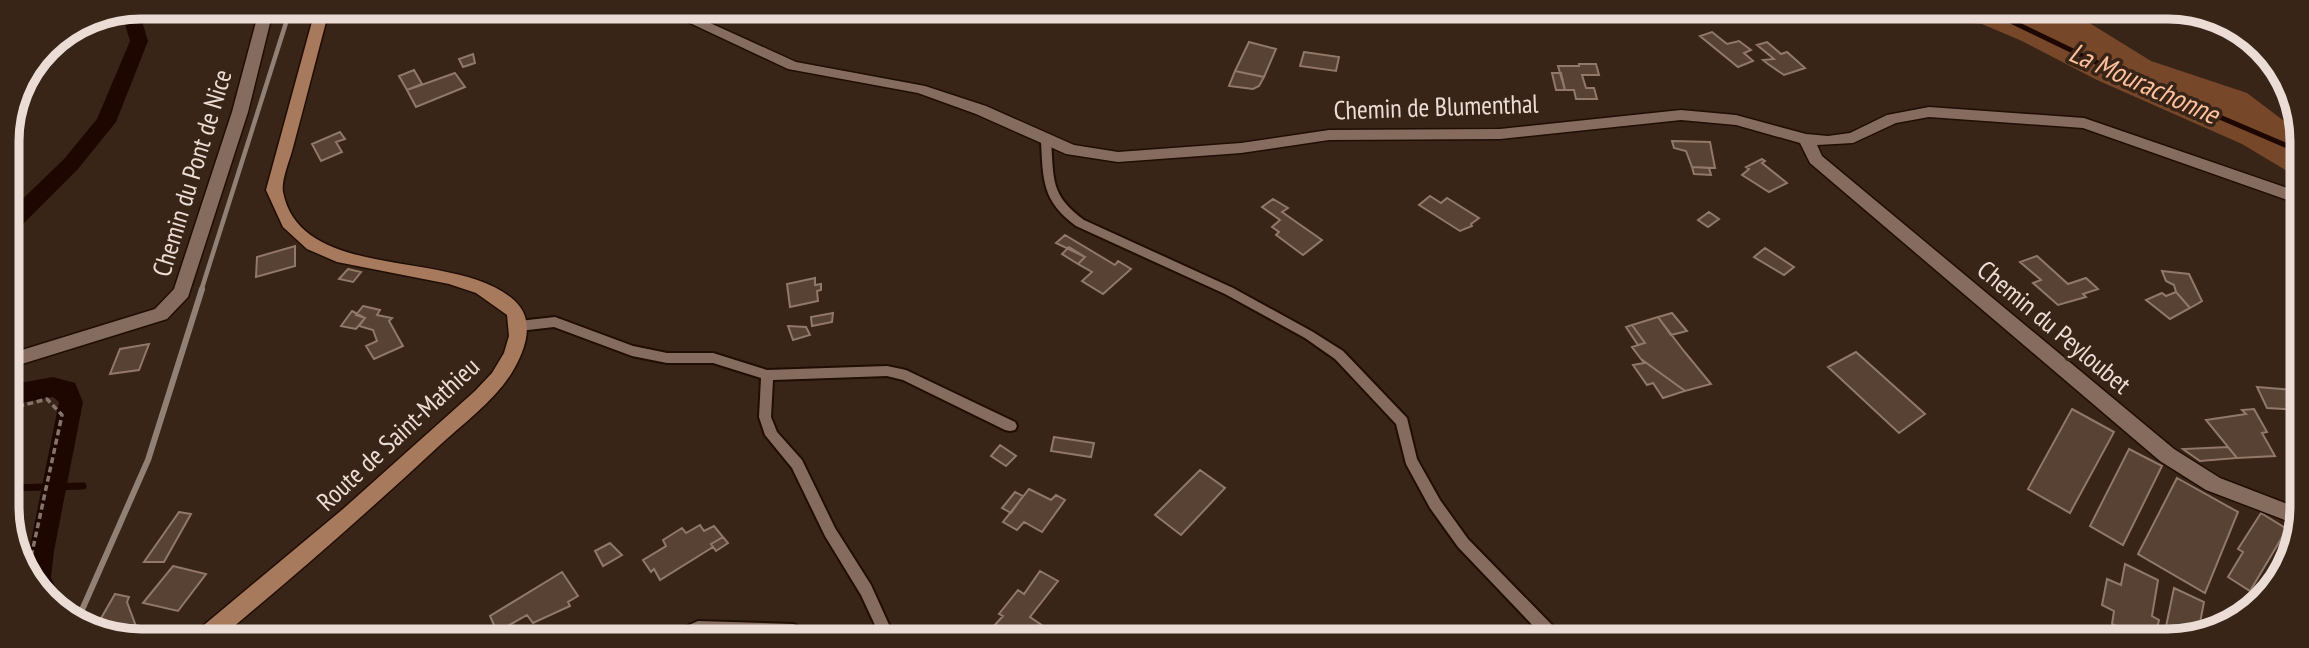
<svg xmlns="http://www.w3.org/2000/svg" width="2309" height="648" font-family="'PT Sans Narrow',sans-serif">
	<rect width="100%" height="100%" fill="#392518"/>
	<path fill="#774729" d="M1735 10 2070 11 2151 61 2247 93 2288 124 2299 127V178L2242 144 2097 80 2022 41 1982 24 1857 12Z"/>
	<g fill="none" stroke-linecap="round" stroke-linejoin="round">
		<path stroke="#1e0700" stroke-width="5" d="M1990 11 2133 80 2299 151"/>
		<path stroke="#1e0700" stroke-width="7" d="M9 488 83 486"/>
		<path fill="#1e0700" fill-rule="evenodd" d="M138 8 148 41 116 122 78 169 16 231 8 234V213L64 159 97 119 130 41 121 11Z
			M53 377 75 383 83 402 54 551 51 577 61 600 58 607 41 596 26 566 59 402 53 397 9 405V385Z"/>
	</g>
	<path fill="#584234" stroke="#917869" stroke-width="2" d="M1712 32 1727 44 1739 41 1751 50 1744 53 1753 61 1738 67 1700 36Z
		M1249 42 1276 49 1264 77 1235 71Z
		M1767 42 1781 54 1787 52 1805 68 1784 75 1768 64 1763 60 1774 59 1757 45Z
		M1304 52 1339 57 1336 71 1300 66Z
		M473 54 475 63 463 67 459 59Z
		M1579 64H1596L1599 75H1582L1586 88H1594L1597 99H1576L1574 90H1565L1558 66H1579Z
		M414 70 422 84 407 90 399 76Z
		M1235 71 1264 77 1259 86 1253 89 1229 86Z
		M455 73 465 87 416 107 407 90Z
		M1552 73H1561L1565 90H1556Z
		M340 132 345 139 336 142 342 152 321 161 312 144Z
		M1672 141 1710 142 1715 168 1692 167 1686 151 1674 148Z
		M1762 159 1765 161 1762 163 1787 183 1769 192 1742 175 1749 169 1746 167Z
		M1692 167 1709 168 1711 175 1694 174Z
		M1430 196 1441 203 1447 198 1479 218 1471 224 1472 226 1460 231 1419 205Z
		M1273 199 1288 208 1282 212 1322 240 1303 255 1276 235 1279 232 1272 227 1280 220 1262 207Z
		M1709 212 1719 219 1708 227 1698 220Z
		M1065 235 1115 265 1118 261 1131 269 1103 294 1082 281 1092 272 1078 264 1085 257 1056 243Z
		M295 246V266L256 277 257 257Z
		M1069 247 1085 257 1078 264 1062 254Z
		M1765 248 1794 267 1784 275 1754 257Z
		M2037 256 2068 284 2086 278 2098 289 2083 294 2086 297 2058 305 2033 283 2041 280 2020 262Z
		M348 269 361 272 353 282 339 279Z
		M2162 271 2189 274 2202 301 2190 308 2176 292 2174 285 2166 281Z
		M815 278V285L821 284V290L817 291 818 301 790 307 787 284Z
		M2176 292 2190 308 2170 319 2146 300 2162 293 2166 296Z
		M363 306 380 310 377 315 392 318 389 321 403 346 374 359 366 346 377 341 373 330 359 326 365 318 356 315Z
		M352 311 365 318 356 329 341 326Z
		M833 313 832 322 812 326 811 317Z
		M1672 313 1687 331 1671 335 1658 317Z
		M1658 317 1683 350 1711 384 1685 391 1641 359 1632 347 1645 343 1632 325Z
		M1632 325 1645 343 1638 345 1626 327Z
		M788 326 806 327 810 335 793 340Z
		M149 344 139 370 110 374 120 349Z
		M1856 352 1925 414 1899 433 1828 367Z
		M1641 359 1685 391 1663 398 1653 383 1647 385 1633 365 1644 363Z
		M2257 387 2293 390 2298 400V410L2267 408Z
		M2072 409 2114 432 2070 513 2028 489Z
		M2254 409 2267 432 2262 433 2275 456 2237 458 2206 420 2246 414 2242 410Z
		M1054 437 1094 443 1091 457 1051 451Z
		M1000 445 1016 456 1006 466 991 456Z
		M2228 447 2237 458 2200 461 2183 449Z
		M2129 449 2162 466 2123 545 2090 526Z
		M1200 470 1225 488 1181 535 1155 515Z
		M2177 478 2238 512 2205 593 2138 554Z
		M1029 489 1051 500 1056 495 1065 500 1042 532 1024 522 1017 530 1003 522Z
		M1015 492 1023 496 1011 513 1002 508Z
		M179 512 191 514 164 562H144Z
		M2261 513 2287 529 2250 591 2228 577 2243 552 2238 549Z
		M700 525 704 531 714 526 723 537 711 544 713 547 660 580 654 569 651 572 643 560 666 546 663 540 682 528 686 533Z
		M723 537 728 543 716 551 711 544Z
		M610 543 622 555 603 566 595 551Z
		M2125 564 2158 580 2152 616 2159 620 2154 641H2146L2112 624 2114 611 2102 605 2107 579 2121 585Z
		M173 566 206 574 178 611 143 603Z
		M1040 571 1058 581 1030 617 1046 628 1037 638H983L1003 616 999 614 1018 590 1024 594Z
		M562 572 578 596 568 602 570 606 533 623 527 615 497 632 490 616Z
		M2174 588 2204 602 2198 633 2176 641H2163Z
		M115 594 129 597 127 602 140 637H107L99 632 96 627Z"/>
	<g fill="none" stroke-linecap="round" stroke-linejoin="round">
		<g stroke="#200d03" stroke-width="4">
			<path id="lane" d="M1046 137 1051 141C1054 180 1050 195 1084 220L1233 288 1313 332 1343 351 1407 418 1417 459 1440 500 1468 539 1552 625 1555 639H1541L1540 633 1458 547 1430 508 1406 464 1396 424 1335 359 1305 338 1225 294 1076 226C1042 201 1043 180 1041 141Z
				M555 317 633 346 667 353H713L767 370 887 366 906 370 1015 422 1017 426 1015 430 1010 431 1005 430 903 380 887 376 773 380 771 417 777 432 802 460 835 528 871 585 895 638H881L861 595 825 536 792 468 765 435 759 417 761 378 713 363H667L632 356 554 327 519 331 515 329 513 326 515 323 519 321Z
				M698 621 793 624 798 626 800 631 798 636 793 638 699 635 692 638H669L671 633Z"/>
		</g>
		<g stroke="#200d03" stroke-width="3">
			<path id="street" d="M260 7H274L248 112 188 297 167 319 9 368V354L155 309 174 289 232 112Z
				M658 8H677L796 62 925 86 986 106 1074 145 1118 152 1241 143 1329 130 1500 129 1681 110 1736 115 1806 134 1828 136 1850 133 1887 115 1929 107 2084 118 2299 192V204L2083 128 1929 117 1896 123 1853 143 1817 145 1822 156 2174 449 2220 478 2298 508V525L2206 490 2160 461 1810 163 1800 143 1736 125 1681 120 1500 139 1329 140 1241 153 1118 162 1066 154 976 114 918 93 788 69Z"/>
		</g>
		<g stroke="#200d03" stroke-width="3">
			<path id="secondary" d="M316 7H330C317 55 305 103 292 151 289 162 281 181 283 192 301 284 457 247 515 301 537 322 524 353 511 374 493 402 464 423 440 445 369 511 296 575 221 637H195L198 630 343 509 475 391 492 373 504 353 509 336 507 315 476 293 449 284 337 262 307 249 283 227 266 190Z"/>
		</g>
		<path stroke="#857469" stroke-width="3.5" stroke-dasharray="6 3.5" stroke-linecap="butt" d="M9 409 47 399 62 415 28 571"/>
		<use href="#lane" fill="#856c5e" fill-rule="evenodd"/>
		<use href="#street" fill="#856c5e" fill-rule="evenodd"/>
		<use href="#secondary" fill="#a7795d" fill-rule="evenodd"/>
		<path stroke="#918075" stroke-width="4.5" d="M201 291 291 7"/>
		<path stroke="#918075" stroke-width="6" d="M78 619 148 460 202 289"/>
	</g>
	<g text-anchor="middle" stroke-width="7" stroke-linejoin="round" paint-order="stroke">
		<g font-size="26" fill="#ebddd5" stroke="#392518">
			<text transform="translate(1436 107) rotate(-2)" y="9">Chemin de Blumenthal</text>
			<text transform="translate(192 173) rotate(-73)" y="9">Chemin du Pont de Nice</text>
			<text transform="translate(2054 327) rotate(40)" y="9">Chemin du Peyloubet</text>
			<text transform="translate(398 434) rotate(-43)" y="9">Route de Saint-Mathieu</text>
		</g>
		<g font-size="28" font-style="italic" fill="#ffc09b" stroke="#392518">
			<text transform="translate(2144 83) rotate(24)" y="10">La Mourachonne</text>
		</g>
	</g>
	<path d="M0 0H2309V648H0ZM141 19H2168A122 122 0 0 1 2290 141V507A122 122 0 0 1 2168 629H141A122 122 0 0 1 19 507V141A122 122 0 0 1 141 19Z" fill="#392518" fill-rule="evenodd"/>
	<path fill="none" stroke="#ebddd5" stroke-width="9" d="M141 19H2168A122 122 0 0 1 2290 141V507A122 122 0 0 1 2168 629H141A122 122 0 0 1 19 507V141A122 122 0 0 1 141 19Z"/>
</svg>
